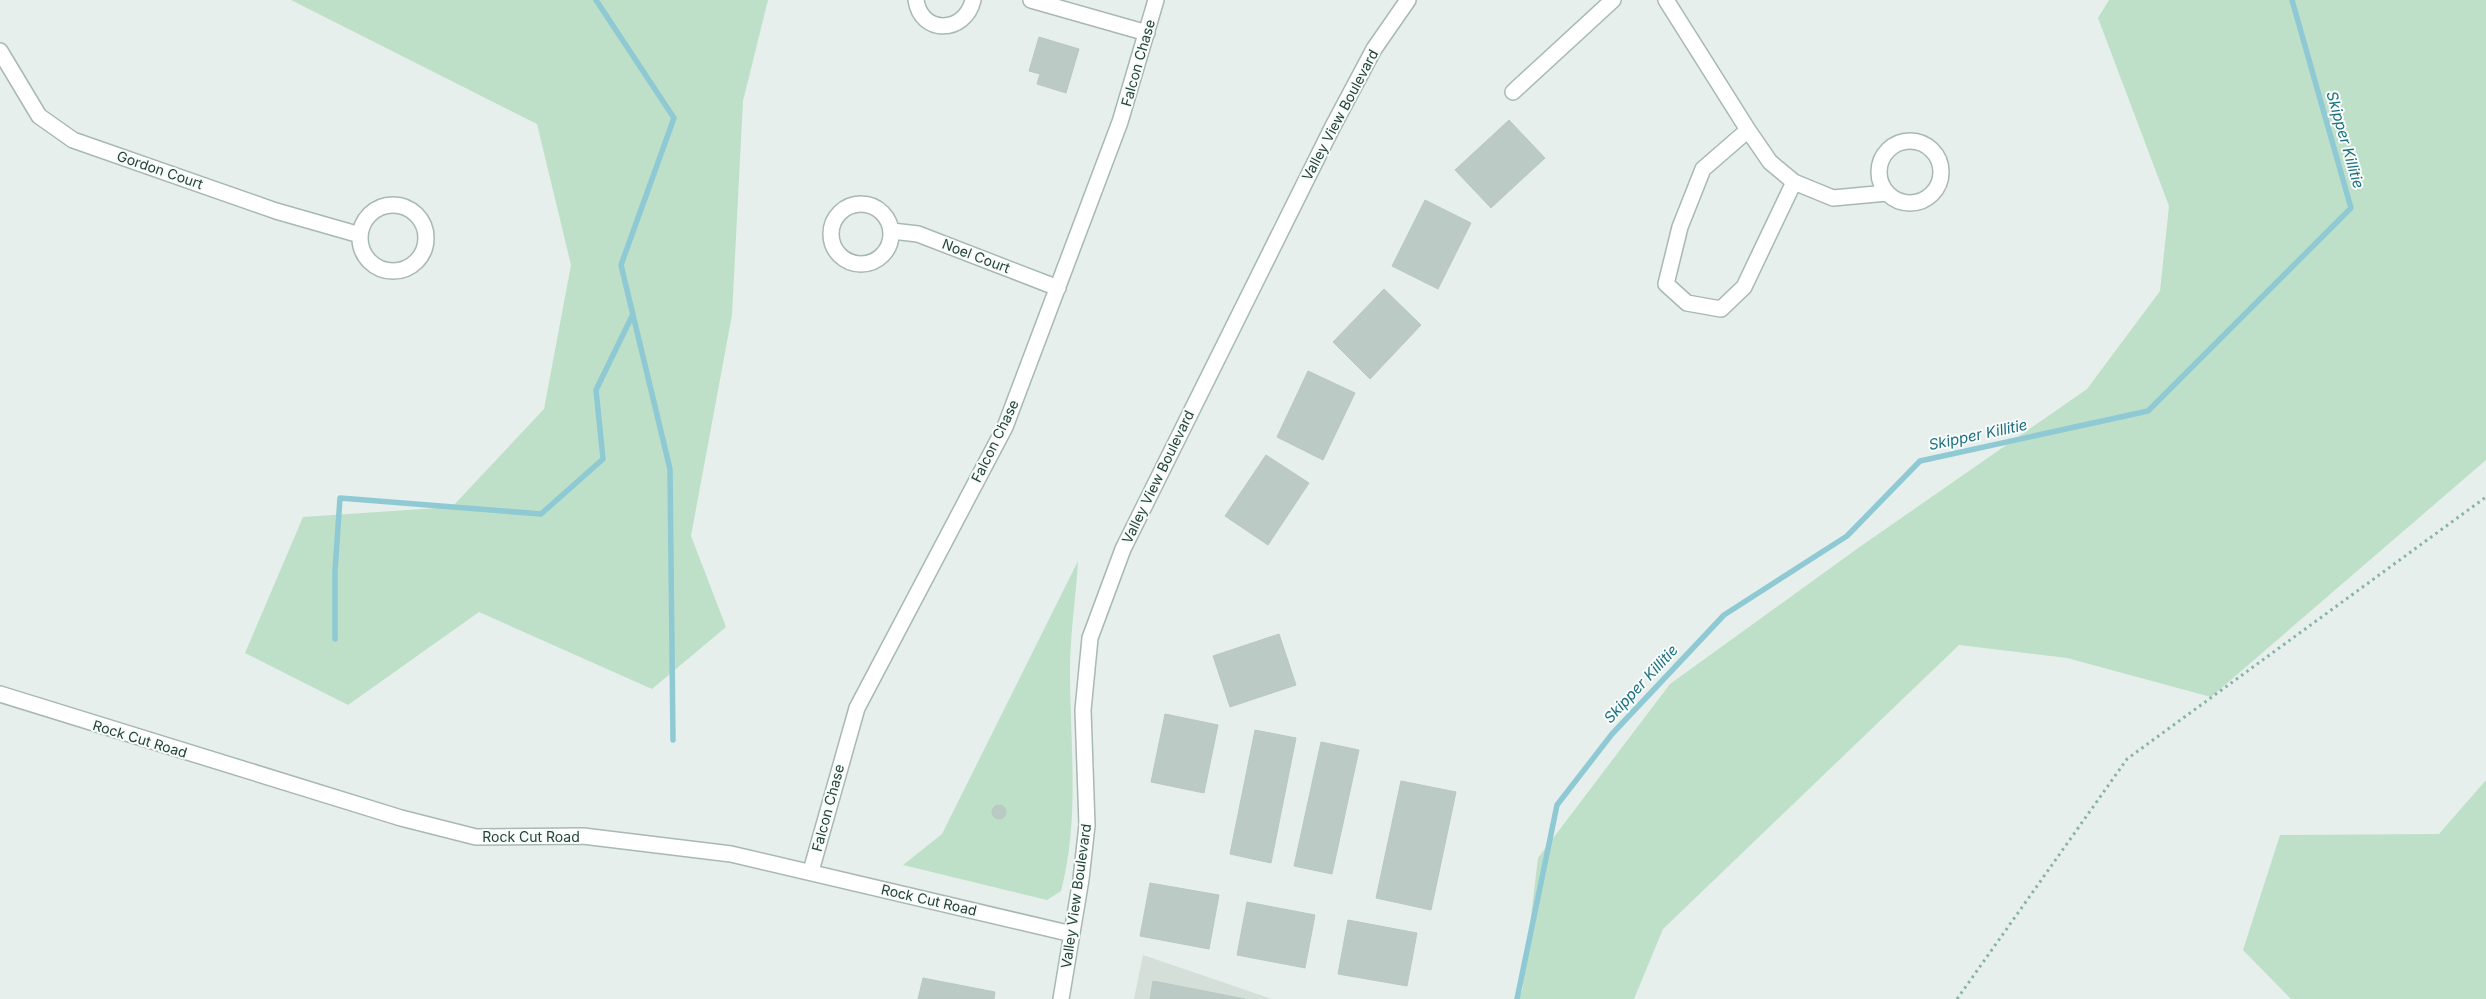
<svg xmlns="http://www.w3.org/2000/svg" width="2486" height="999" font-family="Inter,sans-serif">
	<rect width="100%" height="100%" fill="#e6efeb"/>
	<path fill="#d4dfda" d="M1143 955 1272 999H1134Z"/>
	<path fill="#bfe0c8" d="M291 0H768L743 101 732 315 691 536 726 627 652 689 479 612 348 705 245 653 303 517 452 507 544 409 571 265 537 124Z
		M2109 0H2486V460L2211 697 2067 658 1959 645 1663 929 1634 999H1516L1522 992 1538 858 1670 684 1861 546 2087 389 2160 291 2169 206 2098 18Z
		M1078 561C1076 597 1070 634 1070 671 1070 744 1080 819 1061 891L1047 900 903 865 942 834Z
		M2486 780V999H2291L2243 950 2280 835 2439 834Z"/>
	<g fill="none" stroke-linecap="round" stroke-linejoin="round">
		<path stroke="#8ec9d4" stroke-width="5.5" d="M596 0 674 118 621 265 670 469 673 740
			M335 639V571L340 498 541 514 603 459 596 390 633 314
			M1517 999 1557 805 1612 734 1724 615 1847 536 1920 461 2148 411 2351 208 2292 0"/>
	</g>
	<path fill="#bbcac4" stroke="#b8c9c2" d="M1039 37 1079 49 1066 93 1037 84 1040 74 1029 71Z
		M1509 120 1545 158 1491 208 1455 170Z
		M1425 200 1471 223 1438 289 1392 266Z
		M1384 289 1421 325 1370 379 1333 342Z
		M1308 371 1355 393 1323 460 1277 437Z
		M1266 455 1309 483 1268 545 1225 516Z
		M1279 634 1296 685 1230 707 1213 656Z
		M1165 714 1218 725 1204 793 1151 782Z
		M1255 730 1296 738 1271 863 1230 854Z
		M1321 742 1359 750 1332 874 1294 866Z
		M1401 781 1456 792 1431 910 1376 898Z
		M992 812a7 7 0 1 1 14 0a7 7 0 1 1-14 0Z
		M1150 883 1219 895 1209 949 1140 936Z
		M1247 902 1315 915 1305 968 1237 955Z
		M1348 920 1417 933 1407 986 1338 974Z
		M923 978 995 992 994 999H918Z
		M1153 981 1245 999H1150Z"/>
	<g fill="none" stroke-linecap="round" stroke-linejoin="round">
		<g stroke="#a8b8b2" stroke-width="18">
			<path id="minor" d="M916 0C921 35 965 34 973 0
				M1031 0 1147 33
				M1666 0 1748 130 1770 162 1794 182 1833 198 1887 193
				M0 51 39 116 73 140 276 211 360 235
				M1513 92 1613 0
				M1748 130 1703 169 1680 227 1666 284 1687 303 1721 309 1744 287 1794 182
				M1879 172a31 31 0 1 1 62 0a31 31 0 1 1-62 0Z
				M831 234a30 30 0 1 1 60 0a30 30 0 1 1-60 0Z
				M360 238a33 33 0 1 1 66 0a33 33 0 1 1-66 0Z
				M892 231 918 234 1058 288
				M0 694 401 818 476 837 583 836 731 854 1072 934
				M811 871 857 708 1005 427 1120 122 1156 0
				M1061 999 1081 879 1087 825 1083 710 1090 638 1123 549 1332 128 1374 49 1408 0"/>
		</g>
		<path stroke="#86b3a5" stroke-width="3" stroke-dasharray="2.5 4" stroke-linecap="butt" d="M1957 999 2127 759 2486 497"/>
		<use href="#minor" stroke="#fff" stroke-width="15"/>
	</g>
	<g text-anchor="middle" stroke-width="4" stroke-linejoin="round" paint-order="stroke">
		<g font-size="14" fill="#24423a" stroke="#f7fbf9">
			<text transform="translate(1138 63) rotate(-74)" y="5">Falcon Chase</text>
			<text transform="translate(1340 115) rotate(-62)" y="5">Valley View Boulevard</text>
			<text transform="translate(160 170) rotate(19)" y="5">Gordon Court</text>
			<text transform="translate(976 256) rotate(21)" y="5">Noel Court</text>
			<text transform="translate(995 441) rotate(-64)" y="5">Falcon Chase</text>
			<text transform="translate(1158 477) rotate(-64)" y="5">Valley View Boulevard</text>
			<text transform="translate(140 739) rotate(17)" y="5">Rock Cut Road</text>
			<text transform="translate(828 808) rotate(-75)" y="5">Falcon Chase</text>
			<text x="531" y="842">Rock Cut Road</text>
			<text transform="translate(1076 896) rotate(-82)" y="5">Valley View Boulevard</text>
			<text transform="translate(929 900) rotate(13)" y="5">Rock Cut Road</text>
		</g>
		<g font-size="15" font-style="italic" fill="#1c6f80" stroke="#f7fbf9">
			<text transform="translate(2345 140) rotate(74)" y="5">Skipper Killitie</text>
			<text transform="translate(1978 435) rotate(-12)" y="5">Skipper Killitie</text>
			<text transform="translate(1641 684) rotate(-47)" y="5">Skipper Killitie</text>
		</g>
	</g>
</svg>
